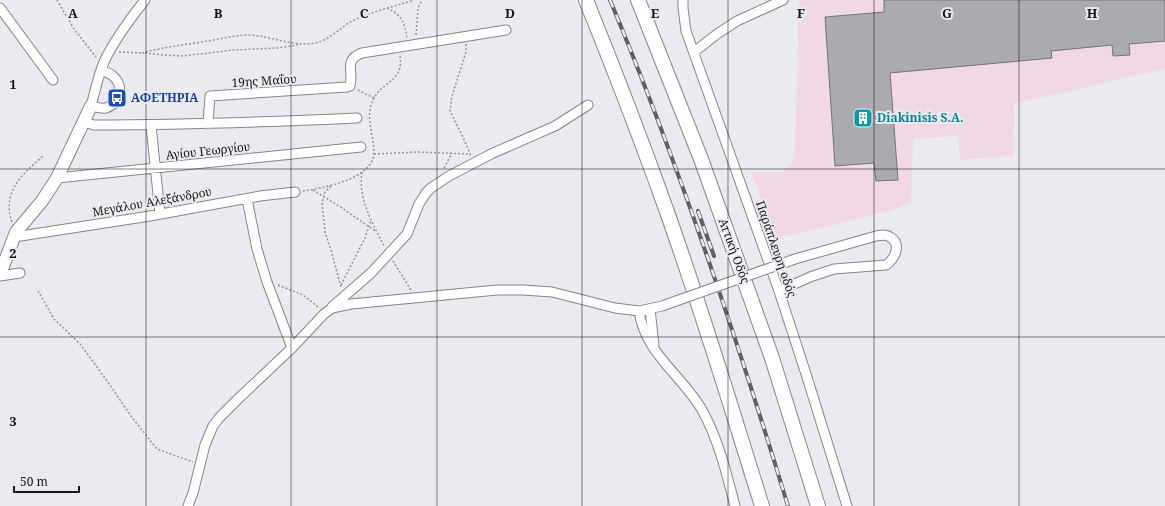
<svg xmlns="http://www.w3.org/2000/svg" width="1165" height="506" font-family="'Noto Serif',serif">
	<rect width="100%" height="100%" fill="#eaeaf0"/>
	<path fill="#f0d9e5" d="M799 0H1165V69L1014 104 1013 156 960 160 958 136 913 139 911 203 890 211 818 229 775 238 751 172H782L792 164 795 152Z"/>
	<path fill="#aaaab0" stroke="#727277" d="M884 0H1165V41L1129 44 1130 55 1113 56 1112 45 1051 51 1052 58 890 73 898 180 876 181 874 163 835 166 825 17 884 12Z"/>
	<g fill="none" stroke-linecap="round" stroke-linejoin="round">
		<g stroke="#86868c" stroke-width="11">
			<path id="minor" d="M683 0V8L686 31 779 291 806 374 847 506
				M0 8 53 80
				M694 52 717 34 737 21 783 0
				M101 70C105 72 110 73 113 76 124 86 121 103 106 108 101 109 96 107 91 106 95 92 98 76 104 62 114 40 130 19 145 0
				M84 122 94 125C182 125 269 122 357 118
				M208 124 210 96 347 87 350 86C354 72 343 60 362 53L506 30
				M151 125 160 214
				M57 178 361 147
				M247 199 257 249 267 282 292 348
				M14 237 150 216 260 196 295 192
				M0 276 20 273
				M779 291 810 277 834 269 886 265C895 259 902 244 890 237 886 234 881 235 876 236L795 259
				M332 307 371 273 407 234 419 204 426 193 431 188 449 176 491 154 555 126 588 105
				M650 309 654 345
				M639 311C645 354 682 375 702 410 718 438 727 475 735 506
				M188 506 193 493 205 445 213 426 219 418 239 398 292 348 324 314 332 308 351 304 497 290H523L552 292 615 308 639 311 662 306 676 301"/>
		</g>
		<g stroke="#86868c" stroke-width="14">
			<path id="major" d="M0 274 16 232 42 201 57 178 91 106"/>
		</g>
		<g stroke="#86868c" stroke-width="16">
			<path id="highway" d="M586 0C614 69 641 139 666 209 701 307 731 407 762 506
				M638 0 701 159 772 358 818 506"/>
		</g>
		<path stroke="#959599" stroke-width="1.5" stroke-dasharray="2 2" stroke-linecap="butt" d="M57 0 74 29 96 57
			M387 8C402 15 404 22 407 37
			M416 35 418 8 422 0
			M466 44V52L452 96 450 111 462 135 471 156
			M119 52 141 53
			M142 53C163 47 185 45 207 41 221 39 235 35 249 35 272 36 292 47 315 43 331 40 342 25 356 19 375 11 395 6 414 0
			M145 53 163 55 183 56 233 50 277 48 298 45
			M358 90 374 98
			M374 154 418 152 470 154
			M444 168 452 153
			M362 172C358 199 372 222 384 246
			M331 186 325 192 322 203 325 232 331 250 341 287
			M313 190 342 208 375 231
			M303 191C323 188 373 179 374 153 374 134 364 116 374 98 383 81 404 81 400 56
			M12 222C1 191 24 173 44 155
			M393 261 411 290
			M278 285 303 295 318 307
			M341 285 365 238 371 220
			M38 291 54 319 81 345 110 385 131 416 157 449 193 462"/>
		<use href="#minor" stroke="#fff" stroke-width="9"/>
		<use href="#major" stroke="#fff" stroke-width="12"/>
		<use href="#highway" stroke="#fff" stroke-width="14"/>
		<g stroke="#606063" stroke-width="4">
			<path id="rail" d="M610 0C679 165 736 335 788 506
				M698 211 714 256"/>
		</g>
		<use href="#rail" stroke="#eaeaf0" stroke-width="2.5" stroke-dasharray="8" stroke-linecap="butt"/>
		<g stroke="#86868c" stroke-width="11" stroke-linecap="butt">
			<path id="minor-bridge" d="M676 301 795 259"/>
		</g>
		<use href="#minor-bridge" stroke="#fff" stroke-width="9"/>
	</g>
	<path fill="none" stroke="#161618" stroke-width="1" stroke-opacity="0.55" d="M146 0V506M291 0V506M437 0V506M582 0V506M728 0V506M874 0V506M1019 0V506M0 169H1165M0 337H1165"/>
	<defs>
		<g id="bus-square" transform="scale(1)"><rect x="-9" y="-9" width="18" height="18" rx="4" fill="#1a4fb4" stroke="#eaeaf0"/><path d="M-5-6H5V4H4V6H2V4H-2V6H-4V4H-5ZM-3.5-4V0h7V-4ZM-3.5 1.2v1.5H-2V1.2ZM2 1.2v1.5H3.5V1.2Z" fill="#fff"/></g>
		<g id="building-square" transform="scale(1)"><rect x="-9" y="-9" width="18" height="18" rx="4" fill="#0f9aa8" stroke="#eaeaf0"/><path d="M-4-6H4V6H1V3H-1V6H-4ZM-2.5-4.3h1.7v1.8h-1.7ZM.8-4.3h1.7v1.8H.8ZM-2.5-1h1.7V.8h-1.7ZM.8-1h1.7V.8H.8Z" fill="#fff"/></g>
	</defs>
	<g fill-rule="evenodd">
		<use href="#bus-square" x="117" y="98"/>
		<use href="#building-square" x="863" y="118"/>
	</g>
	<g text-anchor="middle" stroke-width="4" stroke-linejoin="round" paint-order="stroke">
		<g font-size="12" fill="#161618" stroke="#eaeaf0">
			<text transform="translate(264 81) rotate(-4)" y="4">19ης Μαΐου</text>
			<text transform="translate(208 151) rotate(-6)" y="4">Αγίου Γεωργίου</text>
			<text transform="translate(152 202) rotate(-10)" y="4">Μεγάλου Αλεξάνδρου</text>
			<text transform="translate(776 249) rotate(71)" y="4">Παράπλευρη οδός</text>
			<text transform="translate(734 251) rotate(70)" y="4">Αττική Οδός</text>
		</g>
		<g font-size="12" font-weight="bold" fill="#164399" stroke="#eaeaf0" text-anchor="start">
			<text x="131" y="102">ΑΦΕΤΗΡΙΑ</text>
		</g>
		<g font-size="12" font-weight="bold" fill="#0d838f" stroke="#eaeaf0" text-anchor="start">
			<text x="877" y="122">Diakinisis S.A.</text>
		</g>
	</g>
	<g font-size="13" text-anchor="middle" font-weight="bold" fill="#161618" stroke="#eaeaf0" stroke-width="4" stroke-linejoin="round" paint-order="stroke">
		<text x="73" y="18">A</text>
		<text x="218" y="18">B</text>
		<text x="364" y="18">C</text>
		<text x="510" y="18">D</text>
		<text x="655" y="18">E</text>
		<text x="801" y="18">F</text>
		<text x="947" y="18">G</text>
		<text x="1092" y="18">H</text>
		<text x="13" y="89">1</text>
		<text x="13" y="258">2</text>
		<text x="13" y="426">3</text>
	</g>
	<path d="M14 486v6h65v-6" fill="none" stroke="#161618" stroke-width="2"/>
	<text x="20" y="486" font-size="12" fill="#161618" stroke="#eaeaf0" stroke-width="3" paint-order="stroke">50 m</text>
</svg>
